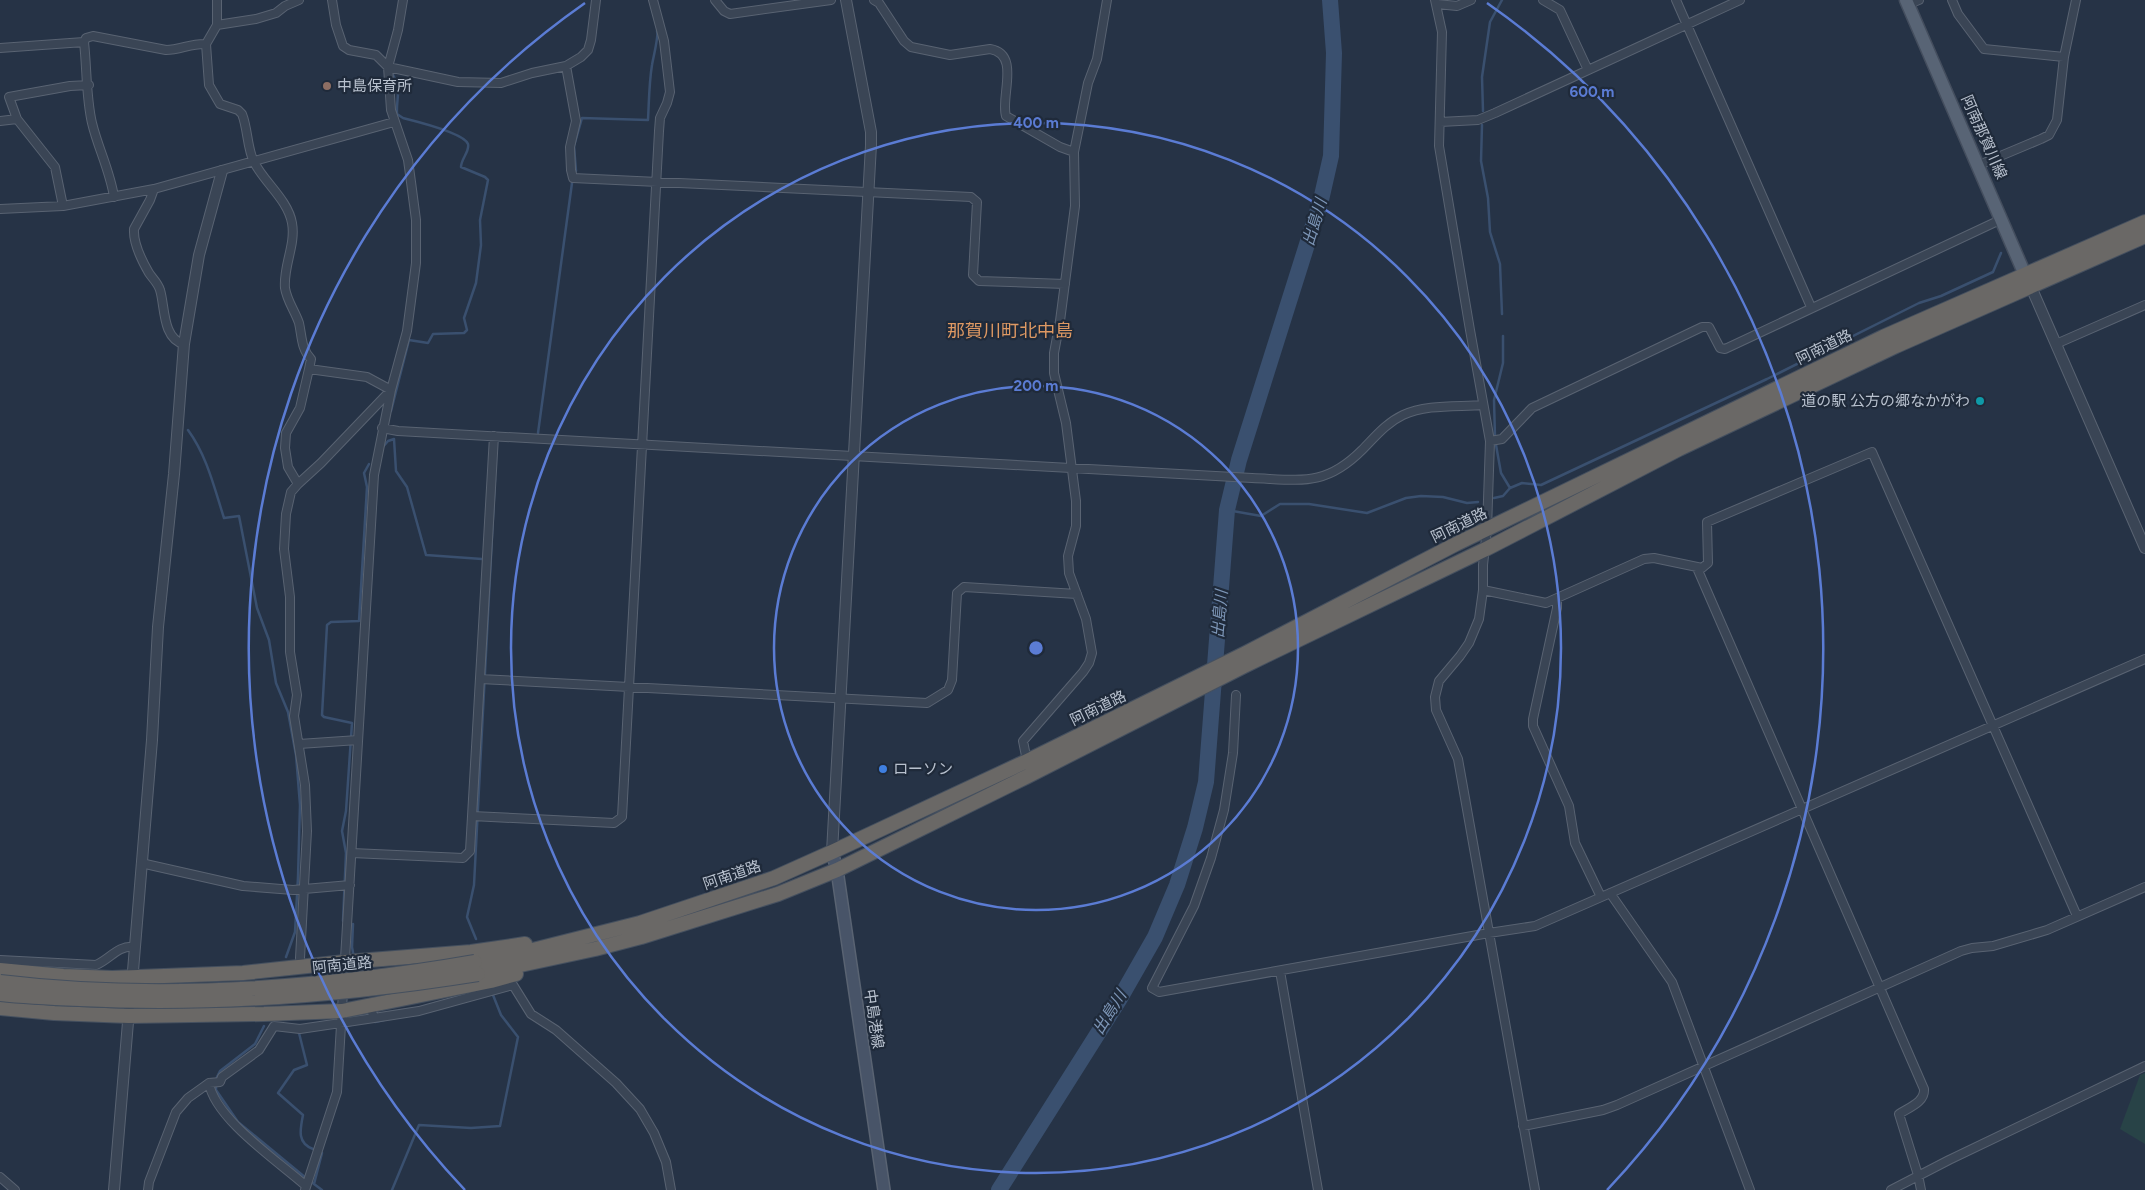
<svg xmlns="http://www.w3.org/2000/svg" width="2145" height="1190" font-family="Figtree,'Noto Sans JP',sans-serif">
	<rect width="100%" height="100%" fill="#263346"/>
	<path fill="#284347" d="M2145 1073V1144L2120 1129 2140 1075Z"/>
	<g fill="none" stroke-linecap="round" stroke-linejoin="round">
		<path stroke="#3a506f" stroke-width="2.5" d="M1483 111 1482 77 1490 22 1502 0
			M1482 125 1481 161 1488 198 1490 232 1500 264 1502 314
			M576 171 574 146 582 118 648 120C649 102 649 83 652 65 653 58 659 36 657 31
			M391 411 409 340 428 343 433 334 464 333 467 330 464 318 476 283 481 245 480 220 488 180 485 177 461 167C461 159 470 151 468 144 464 133 415 121 403 118L397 114C396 98 402 90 393 75
			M188 430C207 456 214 487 224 518L239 516 257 608 269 640 276 683 288 712 296 755 300 805 298 877 295 932 286 957
			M538 433 572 183
			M1495 437 1494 400 1503 363V336
			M382 448 388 441 394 439 396 471 407 487 426 555 482 559
			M1510 488 1522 483 1541 485 1767 379 1919 303 1941 296 1993 272 2001 253
			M1494 498 1503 496 1510 488 1501 473 1496 445
			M1227 510 1261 516 1280 504H1309L1367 513 1406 498 1421 496 1443 497 1467 503 1478 502
			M343 921 346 853 342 831 346 811 352 723 324 717 322 715 327 625 331 622 359 621 367 487 364 473 369 464
			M353 924 352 947 354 958
			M476 939 467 917 474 885 495 479
			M375 1022 384 1020
			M264 1026 255 1044 220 1071 216 1079V1090L238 1122 306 1178
			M347 1026 355 1024
			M298 1029 307 1065 294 1070 278 1093 303 1115C300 1130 297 1143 313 1149
			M310 1181 322 1190
			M314 1184 322 1153
			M392 1190 419 1125 471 1128 500 1126 518 1037 501 1015 493 995"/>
		<path stroke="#3a506f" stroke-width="16" d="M999 1190 1119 1000 1155 937 1177 885 1195 828 1206 782 1227 510 1239 460 1321 200 1331 156 1334 53 1330 0"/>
		<g stroke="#596372" stroke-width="10">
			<path id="minor" d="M217 0V25L206 44 209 85 220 104 238 110 242 114C248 129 247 148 254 162 264 182 288 200 292 223 296 245 283 266 285 288 287 301 295 311 299 323 302 336 301 349 311 359L309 369
				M332 0 336 25 343 46 349 50 376 55 388 67 458 82 501 83 532 73 566 66 581 57 588 50 591 40 596 0
				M715 0 724 11 730 14 831 0
				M874 0 879 3 904 41 911 47 950 55 990 49C1021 54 1000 97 1006 116L1060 147 1074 152
				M1435 0 1442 32 1439 146 1470 330 1490 441 1487 529 1483 565V590L1479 619 1469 643 1460 656 1439 681 1435 697 1436 710 1458 759 1535 1190
				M1543 0 1560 10 1588 70
				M1676 0 1811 307
				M1952 0 1958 14 1984 49 2064 57
				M1437 4 1457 6 1471 0
				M1907 5 1919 0
				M217 25 256 19 276 13 285 6 299 0
				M0 48 84 42
				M566 66 576 121 570 147 571 170 573 178 971 197 977 202 973 275 979 281 1065 284
				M17 119 9 97 70 86 89 85
				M0 121 17 119 55 167 63 206
				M1440 122 1478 120 1495 113 1740 0
				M1979 165 2041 139 2049 135 2057 120 2064 57 2076 0
				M154 189 150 200 134 229C133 244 142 261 149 273 153 279 158 283 160 290 165 305 162 339 184 344
				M114 197C110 171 98 148 92 123 86 97 87 69 84 42L86 38 93 36 166 50C180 50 192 43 206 44
				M0 209 63 206 154 189 394 122
				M2056 344 2145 305
				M382 428 398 431 1252 478C1301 480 1325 487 1362 450 1375 437 1386 423 1403 415 1426 404 1457 407 1483 405
				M1490 441 1502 439 1532 408 1702 327H1709L1720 348 1725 349 2002 219
				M298 484 288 467 285 448 286 433 300 408 309 369 367 377 391 390 321 463 298 484 291 492 286 514 284 549 290 597V652L297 695 294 716 305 785 307 831 300 958
				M1697 568 1924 1089C1925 1102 1910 1107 1899 1114L1918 1175 1921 1190
				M1483 590 1546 603 1644 559 1654 558 1702 568 1708 563 1707 522 1872 452 2077 916
				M1557 599V608L1533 719V726L1569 806 1575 843 1601 897
				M480 679 927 703 948 690 952 680 957 593 964 587 1077 594
				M1236 695 1233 753 1224 810 1211 858 1194 906 1152 988 1159 992 1489 933 1535 926 2145 659
				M299 744 358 740
				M1027 761 1023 741 1083 672 1089 663 1092 653 1086 619 1069 573 1068 556 1076 526V501L1066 423 1054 373V353L1060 321 1075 206 1074 152 1088 83 1097 59 1107 0
				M472 816 614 823 622 817 659 131 660 118 667 103 670 92 664 41 653 0
				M352 853 463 858 470 851 494 436
				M141 863 243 886 293 890 350 885
				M1610 893 1672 982 1750 1190
				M0 960 96 965C110 959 118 945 134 947
				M1280 971 1318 1190
				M370 1006 374 1018 419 1011 513 985 531 1014 556 1030 616 1083 640 1109 654 1133 666 1162 671 1190
				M1523 1126 1603 1110 1617 1105 1961 951 1972 948 1993 946 2047 930 2145 887
				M0 1177 15 1190
				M306 1186C278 1161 215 1119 209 1083L220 1082 222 1077 259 1050 274 1026 300 1029 374 1018
				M148 1190 149 1182 176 1112 188 1098 209 1083
				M305 1190 337 1092 374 475 391 390 407 331 416 263V220L411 182 408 160 391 110 388 67 398 30 403 0
				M1891 1190 1949 1160 2145 1066"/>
		</g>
		<g stroke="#596372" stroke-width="12">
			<path id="tertiary" d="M2031 287 2145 548
				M832 852 871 145V132L846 0
				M132 983 152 740 158 627 174 474 184 344 199 255 222 171
				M114 1190 129 1010"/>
		</g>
		<g stroke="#596372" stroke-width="14">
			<path id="secondary" d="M832 852 837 870 884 1190"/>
		</g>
		<g stroke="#444e5e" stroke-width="15">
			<path id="primary" d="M1906 0 2029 284"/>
		</g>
		<g stroke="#45505f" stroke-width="16">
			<path id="trunk" d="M475 962 513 955 640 923 774 878 832 852 1027 761 1246 653 1456 544 1883 337 2145 222
				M0 970 63 976 112 978 243 973 345 962 471 952 525 944
				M478 974 595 949 641 937 778 894 837 870 1026 777 1244 666 1484 550 1679 449 1896 346 2145 236
				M0 1008 54 1013 129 1016 264 1014 342 1011 491 981 516 974"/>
		</g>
		<use href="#minor" stroke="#3a4555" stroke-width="8"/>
		<use href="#tertiary" stroke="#3a4555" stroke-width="10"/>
		<use href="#secondary" stroke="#485468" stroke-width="11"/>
		<use href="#primary" stroke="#586475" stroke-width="12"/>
		<use href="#trunk" stroke="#6a6866" stroke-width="14"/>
		<g stroke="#45505f" stroke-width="16" stroke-linecap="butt">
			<path id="trunk-bridge" d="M0 982C158 1001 319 989 475 962
				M0 994C26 997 53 998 80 999 213 1006 346 995 478 974"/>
		</g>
		<use href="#trunk-bridge" stroke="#6a6866" stroke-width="14"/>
	</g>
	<g fill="none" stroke="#5b7cd4" stroke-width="2.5">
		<circle cx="1036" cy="648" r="262"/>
		<circle cx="1036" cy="648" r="525"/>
		<path d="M465 1190A787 787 0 0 1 585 3M1487 3A787 787 0 0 1 1607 1190"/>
	</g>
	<circle fill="#8d6e63" stroke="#1f2a3a" stroke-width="2" cx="327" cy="86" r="5"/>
	<circle fill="#0f9aa8" stroke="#1f2a3a" stroke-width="2" cx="1980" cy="401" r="5"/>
	<circle fill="#3f7fe0" stroke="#1f2a3a" stroke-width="2" cx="883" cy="769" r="5"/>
	<g text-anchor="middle" stroke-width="4.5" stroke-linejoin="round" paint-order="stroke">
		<g font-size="15" fill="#b8c1ce" stroke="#1f2a3a" text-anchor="start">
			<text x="337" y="91">中島保育所</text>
			<text x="1970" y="406" text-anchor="end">道の駅 公方の郷なかがわ</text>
			<text x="893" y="774">ローソン</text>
		</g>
		<g font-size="15" fill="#b8c1ce" stroke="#1f2a3a">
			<text transform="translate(1984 137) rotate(66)" y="5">阿南那賀川線</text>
			<text transform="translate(1824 347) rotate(-26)" y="5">阿南道路</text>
			<text transform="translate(1459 525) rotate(-26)" y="5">阿南道路</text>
			<text transform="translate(1098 708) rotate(-26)" y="5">阿南道路</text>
			<text transform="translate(732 875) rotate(-19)" y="5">阿南道路</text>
			<text transform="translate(342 965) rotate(-6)" y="5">阿南道路</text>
			<text transform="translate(874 1019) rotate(82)" y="5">中島港線</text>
		</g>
		<g font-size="16" font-style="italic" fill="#7d96b7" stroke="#1f2a3a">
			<text transform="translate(1314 222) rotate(-73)" y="6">出島川</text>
			<text transform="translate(1219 614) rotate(-85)" y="6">出島川</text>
			<text transform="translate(1109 1012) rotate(-58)" y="6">出島川</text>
		</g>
		<g font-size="18" fill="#de9963" stroke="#1f2a3a">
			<text x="1010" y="337">那賀川町北中島</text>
		</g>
	</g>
	<circle cx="1036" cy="648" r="8" fill="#5b7cd4" stroke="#1f2a3a" stroke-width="2.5"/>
	<g font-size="15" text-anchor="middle" font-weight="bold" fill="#5b7cd4" stroke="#1f2a3a" stroke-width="4.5" stroke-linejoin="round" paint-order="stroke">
		<text x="1592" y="97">600 m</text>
		<text x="1036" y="128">400 m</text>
		<text x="1036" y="391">200 m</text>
	</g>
</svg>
